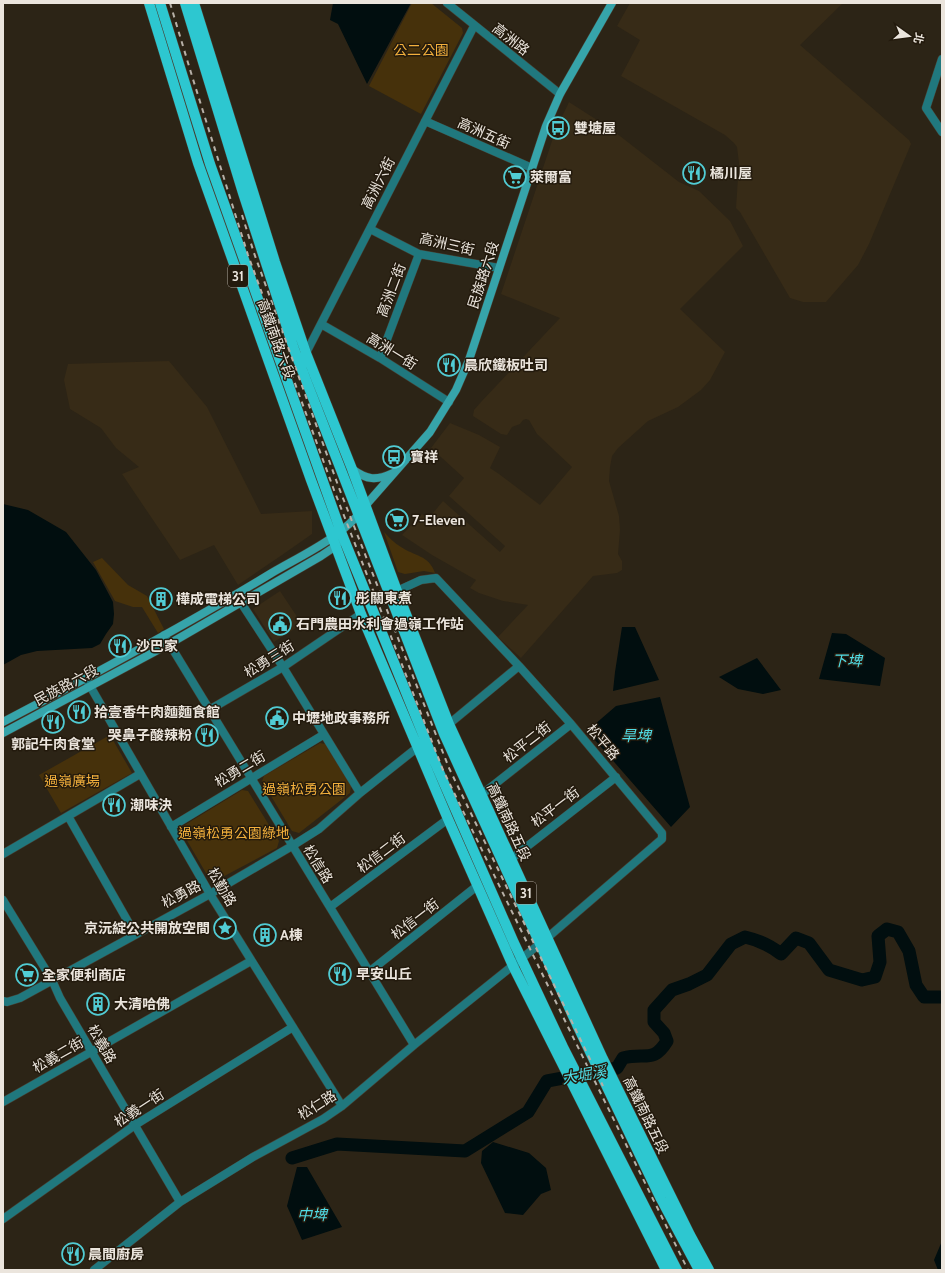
<svg xmlns="http://www.w3.org/2000/svg" width="945" height="1273" font-family="Cabin,'Noto Sans TC',sans-serif">
	<rect width="100%" height="100%" fill="#2c2416"/>
	<path fill="#372b17" d="M630 3H843L800 45 909 140 911 144 869 244 858 265 826 302H803L790 298 740 212 736 208 739 163 737 147 734 143 725 135 621 76 640 40 617 26Z
		M569 102 611 129 679 182 699 191 730 221 743 246 680 309 725 352 710 380 701 390 678 407 648 421 618 448 612 456 610 467 609 481 619 516 620 530 618 554 622 561V570L617 573 593 576 521 658 498 637 528 605 503 601 479 593 470 588 476 580 432 555 402 535 422 514 428 519 443 501 500 552 505 546 449 496 464 478 431 448 450 423 479 435 500 447 490 468 499 474 540 505 572 467 537 434 529 420 526 419 523 420 520 424 512 427 507 435 501 434 473 416 474 410 481 402 560 318 501 294 556 129Z
		M169 361 207 407 261 514 312 511V534L282 555 238 585 214 545 180 560 122 474 139 467 116 448 101 428 70 409 64 380 68 364Z
		M280 591 302 624 274 642 253 609Z"/>
	<path fill="#46310b" d="M412 3H431L462 28 463 33 421 114 369 86Z
		M384 532C389 537 394 543 401 547 414 556 429 555 435 573L424 571 405 574 398 572Z
		M102 558 128 585 147 596 164 629 158 633 142 607H133L115 601 93 562Z
		M110 735 132 773 61 813 39 775Z
		M320 743 325 744 351 786 350 793 299 833 292 831 262 781 264 776Z
		M242 790 248 791 279 841 277 848 215 881 210 880 182 832 183 826Z"/>
	<path fill="#010e0f" d="M333 3H411L367 84 338 24 330 20Z
		M3 504 28 510 66 532 96 570 113 602 114 614 113 624 106 634 100 644 92 648 37 651 21 655 3 665Z
		M622 627H635L659 680 613 691 615 672Z
		M832 633 846 634 885 658 880 686 819 679Z
		M757 658 781 690 763 694 738 689 719 677Z
		M660 697 690 807 671 827 587 731 616 706Z
		M493 1142 529 1153 546 1168 551 1190 541 1194 523 1215 505 1213 481 1163 482 1151Z
		M297 1167H307L342 1227 302 1240 287 1206Z
		M942 1241V1270H938L934 1260Z"/>
	<g fill="none" stroke-linecap="round" stroke-linejoin="round">
		<path stroke="#010e0f" stroke-width="13" d="M292 1158 337 1144 465 1151 528 1112 547 1081 617 1068 623 1058C645 1052 653 1064 667 1041L664 1033 654 1022V1010L672 990 689 984 707 975 731 944 745 937C758 940 770 945 781 954L796 938 809 943 829 970 862 980 875 977 880 962 878 936 887 929 898 932 909 951 916 985 924 997H942"/>
		<g stroke="#473f32" stroke-width="9">
			<path id="street" d="M447 3 560 94
				M942 59 926 108 942 132
				M425 121 532 168
				M370 229 419 254 499 268
				M321 324 380 358 449 402
				M306 353 474 26
				M380 358 419 254
				M236 595 283 667 360 793
				M164 635C247 772 330 909 414 1045
				M86 679 210 894 342 1106
				M209 710 283 667 361 614
				M449 724 519 666
				M481 795 571 724
				M68 816 135 934
				M171 827 323 735
				M3 854 140 774
				M511 859 616 777
				M3 900 52 980 60 998 180 1202
				M330 907 448 819
				M369 972 477 886
				M3 1001 7 1002 20 998 210 894 292 846 319 829 360 793 418 747
				M3 1102 251 961
				M3 1219 135 1125 293 1027
				M94 1270 180 1202 253 1157 323 1119 342 1106 414 1045 547 938 662 839V833L571 724 519 666 436 578 421 580 397 591"/>
		</g>
		<g stroke="#473f32" stroke-width="9">
			<path id="secondary" d="M352 469C367 480 376 481 393 473
				M3 722C93 675 183 627 270 574 302 555 344 537 365 506L430 432 456 390 469 360 546 126 560 94 612 3
				M3 733 169 644 321 556 336 546 338 541"/>
		</g>
		<g stroke="#473f32" stroke-width="11">
			<path id="primary" d="M149 3 198 163 311 480 361 614 448 819 513 966 666 1270
				M160 3 210 164 341 532 429 749 514 943 563 1047 677 1270
				M185 3 243 193 295 352 444 734 578 1027 661 1199 699 1270
				M194 3 275 262 306 353 352 469 397 591 449 724 603 1059 690 1235 709 1270"/>
		</g>
		<use href="#street" stroke="#20787e" stroke-width="8"/>
		<use href="#secondary" stroke="#36a4aa" stroke-width="8"/>
		<use href="#primary" stroke="#2dc7d0" stroke-width="10"/>
		<path stroke="#b7b0a7" stroke-width="2" stroke-dasharray="5 5" stroke-linecap="butt" d="M170 3 192 76 248 255 334 490 443 770 570 1031 688 1270
			M242 215 254 253 339 488 449 768 603 1086"/>
	</g>
	<defs>
		<g id="bus-ring" transform="scale(1.15)"><circle r="9.5" fill="#231a0d" stroke="#51ccd4" stroke-width="1.5"/><path d="M-5-6H5V4H4V6H2V4H-2V6H-4V4H-5ZM-3.5-4V0h7V-4ZM-3.5 1.2v1.5H-2V1.2ZM2 1.2v1.5H3.5V1.2Z" fill="#51ccd4"/></g>
		<g id="restaurant-ring" transform="scale(1.15)"><circle r="9.5" fill="#231a0d" stroke="#51ccd4" stroke-width="1.5"/><path d="M-5-6h1v4h1v-4h1v4h1v-4h1v5L-1.5 .5V6h-2V.5L-5-1ZM5-6V6H3V1.5H1.5Q1.5-4 5-6Z" fill="#51ccd4"/></g>
		<g id="supermarket-ring" transform="scale(1.15)"><circle r="9.5" fill="#231a0d" stroke="#51ccd4" stroke-width="1.5"/><path d="M-6-5.5h2.5l.6 2H6L4.5 2H-2.5L-4.4-4H-6ZM-1.5 3.2a1.3 1.3 0 1 0 .1 0ZM3 3.2a1.3 1.3 0 1 0 .1 0Z" fill="#51ccd4"/></g>
		<g id="building-ring" transform="scale(1.15)"><circle r="9.5" fill="#231a0d" stroke="#51ccd4" stroke-width="1.5"/><path d="M-4-6H4V6H1V3H-1V6H-4ZM-2.5-4.3h1.7v1.8h-1.7ZM.8-4.3h1.7v1.8H.8ZM-2.5-1h1.7V.8h-1.7ZM.8-1h1.7V.8H.8Z" fill="#51ccd4"/></g>
		<g id="civic-ring" transform="scale(1.15)"><circle r="9.5" fill="#231a0d" stroke="#51ccd4" stroke-width="1.5"/><path d="M-.6-6.5H3V-4.5H.6V-3L4-1V1h2V6H-6V1h2V-1L-.6-3ZM-1.2 2.5V6h2.4V2.5Z" fill="#51ccd4"/></g>
		<g id="sight-ring" transform="scale(1.15)"><circle r="9.5" fill="#231a0d" stroke="#51ccd4" stroke-width="1.5"/><path d="M0-6L1.8-2.2L6-1.7L2.9 1.2L3.7 5.4L0 3.3L-3.7 5.4L-2.9 1.2L-6-1.7L-1.8-2.2Z" fill="#51ccd4"/></g>
	</defs>
	<g fill-rule="evenodd">
		<use href="#bus-ring" x="558" y="128"/>
		<use href="#restaurant-ring" x="694" y="173"/>
		<use href="#supermarket-ring" x="515" y="177"/>
		<use href="#restaurant-ring" x="449" y="365"/>
		<use href="#bus-ring" x="394" y="457"/>
		<use href="#supermarket-ring" x="397" y="520"/>
		<use href="#restaurant-ring" x="340" y="598"/>
		<use href="#building-ring" x="161" y="599"/>
		<use href="#civic-ring" x="280" y="624"/>
		<use href="#restaurant-ring" x="120" y="646"/>
		<use href="#restaurant-ring" x="79" y="712"/>
		<use href="#civic-ring" x="277" y="718"/>
		<use href="#restaurant-ring" x="53" y="722"/>
		<use href="#restaurant-ring" x="207" y="735"/>
		<use href="#restaurant-ring" x="114" y="805"/>
		<use href="#sight-ring" x="225" y="928"/>
		<use href="#building-ring" x="265" y="935"/>
		<use href="#restaurant-ring" x="340" y="974"/>
		<use href="#supermarket-ring" x="27" y="975"/>
		<use href="#building-ring" x="98" y="1004"/>
		<use href="#restaurant-ring" x="73" y="1254"/>
	</g>
	<g text-anchor="middle" stroke-width="3" stroke-linejoin="round" paint-order="stroke">
		<g fill="#231a0d" stroke="#afa89f" stroke-width="1">
			<rect x="228" y="265" width="20" height="22" rx="3"/>
			<rect x="516" y="882" width="20" height="22" rx="3"/>
		</g>
		<g font-size="13" font-weight="bold" fill="#ebe5dd">
			<text x="238" y="281">31</text>
			<text x="526" y="898">31</text>
		</g>
		<g font-size="14" fill="#ebe5dd" stroke="#231a0d">
			<text transform="translate(511 39) rotate(38)" y="5">高洲路</text>
			<text transform="translate(484 133) rotate(24)" y="5">高洲五街</text>
			<text transform="translate(378 183) rotate(-63)" y="5">高洲六街</text>
			<text transform="translate(447 244) rotate(13)" y="5">高洲三街</text>
			<text transform="translate(483 275) rotate(-72)" y="5">民族路六段</text>
			<text transform="translate(391 290) rotate(-69)" y="5">高洲二街</text>
			<text transform="translate(276 339) rotate(70)" y="5">高鐵南路六段</text>
			<text transform="translate(392 351) rotate(32)" y="5">高洲一街</text>
			<text transform="translate(269 659) rotate(-32)" y="5">松勇三街</text>
			<text transform="translate(66 685) rotate(-28)" y="5">民族路六段</text>
			<text transform="translate(527 742) rotate(-38)" y="5">松平二街</text>
			<text transform="translate(603 742) rotate(50)" y="5">松平路</text>
			<text transform="translate(240 769) rotate(-31)" y="5">松勇二街</text>
			<text transform="translate(555 807) rotate(-37)" y="5">松平一街</text>
			<text transform="translate(509 822) rotate(65)" y="5">高鐵南路五段</text>
			<text transform="translate(381 853) rotate(-37)" y="5">松信二街</text>
			<text transform="translate(318 864) rotate(58)" y="5">松信路</text>
			<text transform="translate(222 887) rotate(59)" y="5">松勤路</text>
			<text transform="translate(181 894) rotate(-28)" y="5">松勇路</text>
			<text transform="translate(415 919) rotate(-38)" y="5">松信一街</text>
			<text transform="translate(102 1044) rotate(60)" y="5">松義路</text>
			<text transform="translate(58 1055) rotate(-30)" y="5">松義二街</text>
			<text transform="translate(317 1105) rotate(-32)" y="5">松仁路</text>
			<text transform="translate(139 1108) rotate(-33)" y="5">松義一街</text>
			<text transform="translate(646 1115) rotate(64)" y="5">高鐵南路五段</text>
		</g>
		<g font-size="14" fill="#f3b03c" stroke="#231a0d">
			<text x="421" y="55">公二公園</text>
			<text x="72" y="786">過嶺廣場</text>
			<text x="304" y="794">過嶺松勇公園</text>
			<text x="234" y="838">過嶺松勇公園綠地</text>
		</g>
		<g font-size="14" font-weight="bold" fill="#ebe5dd" stroke="#231a0d" text-anchor="start">
			<text x="574" y="133">雙塘屋</text>
			<text x="710" y="178">橘川屋</text>
			<text x="530" y="182">萊爾富</text>
			<text x="464" y="370">晨欣鐵板吐司</text>
			<text x="410" y="462">寶祥</text>
			<text x="412" y="525">7-Eleven</text>
			<text x="356" y="603">彤關東煮</text>
			<text x="176" y="604">樺成電梯公司</text>
			<text x="296" y="629">石門農田水利會過嶺工作站</text>
			<text x="136" y="651">沙巴家</text>
			<text x="94" y="717">拾壹香牛肉麵麵食館</text>
			<text x="292" y="723">中壢地政事務所</text>
			<text x="192" y="740" text-anchor="end">哭鼻子酸辣粉</text>
			<text x="53" y="749" text-anchor="middle">郭記牛肉食堂</text>
			<text x="130" y="810">潮味決</text>
			<text x="210" y="933" text-anchor="end">京沅綻公共開放空間</text>
			<text x="280" y="940">A棟</text>
			<text x="356" y="979">早安山丘</text>
			<text x="42" y="980">全家便利商店</text>
			<text x="114" y="1009">大清哈佛</text>
			<text x="88" y="1259">晨間廚房</text>
		</g>
		<g font-size="15" font-style="italic" fill="#51dce5" stroke="#231a0d">
			<text x="847" y="666">下埤</text>
			<text x="636" y="741">旱埤</text>
			<text transform="translate(584 1075) rotate(-10)" y="5">大堀溪</text>
			<text x="312" y="1220">中埤</text>
		</g>
	</g>
	<rect width="945" height="1273" fill="none" stroke="#ebe5dd" stroke-width="8"/>
	<g transform="translate(909 36) rotate(104)" stroke="#231a0d" stroke-width="3" paint-order="stroke">
	<path d="M0-3L7 15L0 10L-7 15Z" fill="#ebe5dd"/>
	<text y="-6" font-size="11" font-weight="bold" text-anchor="middle" fill="#ebe5dd">北</text>
	</g>
</svg>
